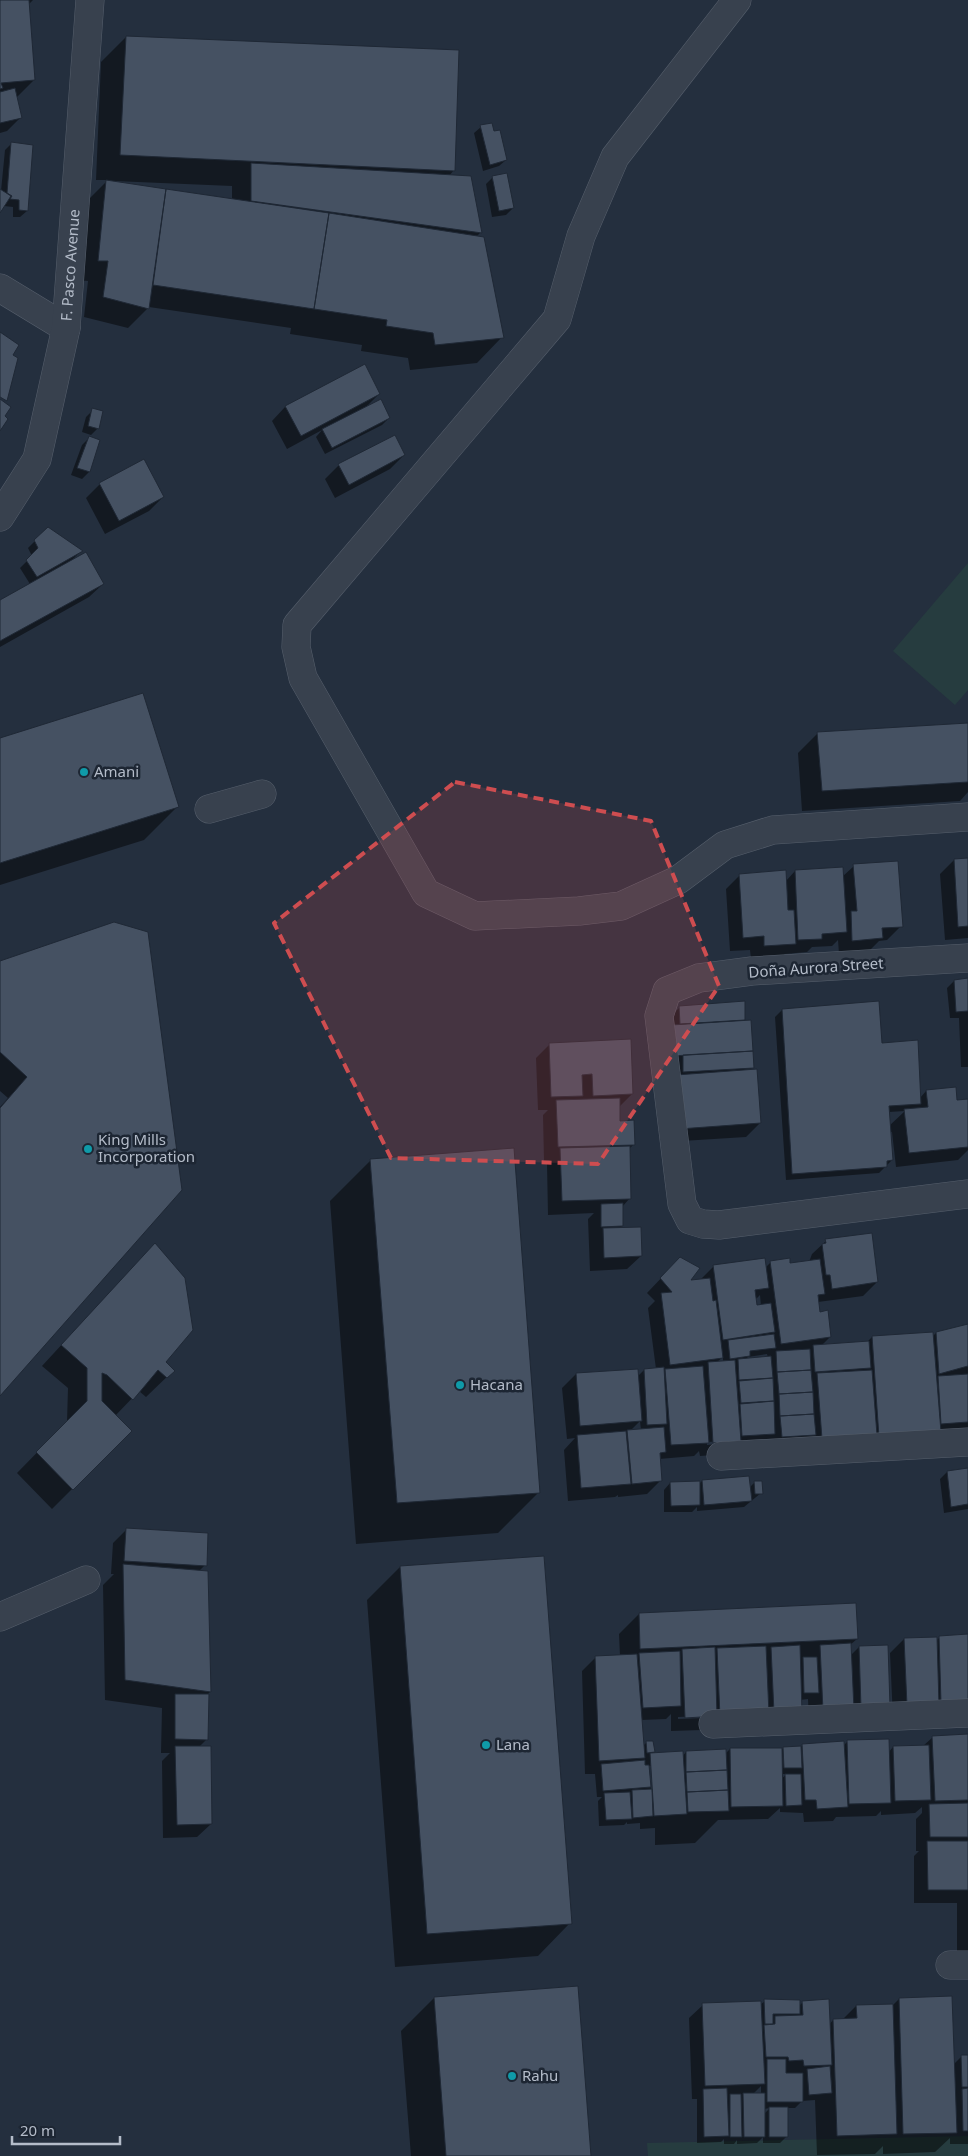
<svg xmlns="http://www.w3.org/2000/svg" width="968" height="2156" font-family="'Noto Sans',sans-serif">
	<rect width="100%" height="100%" fill="#242f3e"/>
	<path fill="#263c3f" d="M968 563V690L955 705 893 651Z
		M968 2136V2156H648L647 2143Z"/>
	<path fill="#0007" fill-rule="evenodd" d="M0 0H33L28 5 34 80 16 98 21 117 7 131 0 133Z
		M126 37 454 170 449 176 480 233 476 237 502 337 477 363 410 370 408 358 361 351 362 345 290 334 291 328 149 307 128 328 84 317 88 281 78 280 87 201 108 180H96L101 62ZM114 181 232 186V200L114 182Z
		M481 127 493 132 506 160 499 166 483 171 474 133Z
		M11 144 27 211 20 217H13V207L4 206 0 211V190L1 191 5 150Z
		M493 177 513 208 506 215 492 217 486 184Z
		M364 365 379 394 364 409 389 418 382 425 325 454 316 437 322 430 287 449 272 421 285 407Z
		M93 410 98 428 91 435 82 432 86 417Z
		M89 438 99 441 89 472 82 479 71 475 82 445Z
		M404 455 390 469 335 498 325 479 339 465Z
		M100 484 163 497 149 511 105 534 86 498Z
		M48 528 81 551 70 562 103 584 89 597 0 647V601L30 584 20 568 32 556 28 548Z
		M968 724V792L960 801 802 811 798 753 818 733Z
		M0 739 177 807 144 840 0 885Z
		M968 859V938L945 940 940 874 954 860Z
		M854 866 901 926 887 940 879 941 868 952 839 954 838 940 832 946 812 947 807 952 785 954 781 957 751 959 750 950 730 951 726 889 740 875 786 881 795 871 842 877Z
		M114 923 0 1394V1107L8 1098 0 1091V962Z
		M954 981H968V1067H961L959 1018H950L947 988Z
		M744 1002V1021L753 1067 749 1071 760 1123 746 1137 666 1142V1021L680 1007Z
		M782 1010 880 1044 920 1098 926 1091 955 1088 956 1101 968 1112V1150L958 1160 896 1167 892 1132H890L892 1160 879 1173 786 1180 775 1017ZM905 1111 889 1126V1112Z
		M550 1044 632 1094 619 1107V1122L634 1144 629 1149 630 1198 622 1207V1226L619 1229 641 1256 627 1269 590 1271 588 1219 594 1213 548 1215 547 1164 550 1160 544 1161 543 1115 548 1110H538L536 1058Z
		M371 1160 539 1492 498 1533 356 1544 330 1201Z
		M826 1241 877 1282 863 1296 818 1302 819 1313 830 1337 821 1346 867 1342 872 1337H932L936 1333 968 1325V1434L768 1451V1440L760 1447 726 1454 700 1456 699 1451 694 1456 659 1459 661 1480 647 1494 618 1497V1495L615 1497 568 1501 564 1450 575 1438 567 1439 562 1388 576 1374 638 1376 644 1370 656 1369 648 1308 655 1301 647 1293 666 1273 688 1282 700 1280 714 1266 765 1268 771 1262 789 1265 809 1262 812 1254ZM760 1295 761 1306 756 1307 755 1300ZM767 1354 768 1358 745 1360 748 1357ZM723 1357V1362H717ZM640 1421 641 1430 630 1431ZM727 1441V1443L707 1445V1442Z
		M135 1265 164 1362 173 1371 146 1397 139 1391 115 1416 130 1431 52 1509 17 1473 67 1422 68 1388 42 1366Z
		M968 1469V1509L944 1513 940 1479 947 1472Z
		M702 1481 749 1488 754 1483 761 1493 744 1507 697 1511V1507L692 1512H664V1490L670 1483 698 1485Z
		M126 1530 205 1565 199 1571 207 1572 210 1692 208 1694 207 1739 199 1747 211 1824 197 1837 163 1838 162 1761 170 1753H161L162 1708 105 1700 103 1585 114 1574H111L113 1543Z
		M400 1567 570 1923 538 1956 395 1967 367 1600Z
		M639 1614 857 1639 850 1645V1656L859 1647 889 1706 809 1724 808 1699 800 1700 702 1730 671 1731V1714L666 1719 641 1720 643 1746 647 1742 653 1752 650 1755 682 1757 686 1752 725 1754 730 1749 780 1751 784 1748H800L803 1745 843 1746 848 1741 888 1753 893 1747 923 1746 933 1737 968 1735V1956H957V1903H914V1856L919 1851H916V1819L922 1813V1807L915 1813 881 1815V1811L876 1816 836 1817 833 1821 804 1822 803 1813 780 1812V1808L768 1819 718 1820 695 1843 655 1845V1828L640 1829V1823L627 1824V1822L624 1825 599 1826 598 1801 602 1797H597L595 1774H585L582 1671 596 1657 620 1656 619 1634ZM704 1716V1718L678 1719V1717ZM649 1766H652L653 1791H651ZM781 1774H787L781 1779Z
		M968 1636V1714L893 1719 890 1653 904 1639 936 1641 940 1637Z
		M434 1998 589 2156H411L401 2031Z
		M899 1999 953 2065 961 2057 968 2056V2144H950V2138L935 2152 883 2154V2146L875 2154 817 2155 815 2100 802 2101 795 2108H787V2136L780 2143H763V2137L757 2143 737 2144V2140L734 2144H724V2139L721 2142 697 2143V2099H692L689 2018 703 2005H760L765 2001 799 2006 803 2002 829 2025 833 2020H842L856 2006 891 2007ZM761 2086V2094H753ZM770 2108 764 2114V2109Z"/>
	<path fill="#455162" stroke="#1f2835" d="M0 0H29L35 80 1 83 3 88 0 89Z
		M126 36 459 50 455 171 120 155Z
		M15 88 22 118 0 123V92Z
		M492 123 494 131 500 130 507 160 490 165 480 125Z
		M11 142 33 145 28 211 19 210V200L10 199 12 196 7 193Z
		M251 163 471 176 482 233 251 201Z
		M507 173 514 208 499 211 492 176Z
		M106 180 166 189 149 309 103 297 108 261H98Z
		M0 189 11 196 0 213Z
		M166 189 329 213 314 309 153 285Z
		M329 213 484 237 504 338 435 345 433 333 386 326 387 320 314 309Z
		M0 332 19 345 13 355 18 358 7 401 0 397Z
		M365 364 380 394 301 436 285 406Z
		M0 399 11 407 5 416 8 419 0 431Z
		M381 399 390 418 332 448 322 429Z
		M92 408 103 411 99 429 88 426Z
		M395 435 405 455 349 485 338 464Z
		M89 436 100 440 90 472 77 468Z
		M144 459 164 497 119 521 99 483Z
		M48 527 83 551 37 577 26 560 38 548 34 540Z
		M86 552 104 584 0 641V600Z
		M143 693 179 807 0 863V738Z
		M968 723V782L822 791 817 732Z
		M968 858V926L958 927 954 859Z
		M898 861 903 927 882 928 883 938 852 941 851 911H857L853 864Z
		M843 867 847 932 822 934V939L798 940 795 870Z
		M786 870 788 910H794L796 944 764 946V936L743 938 739 874Z
		M114 922 148 932 182 1190 0 1396V1108L27 1077 0 1052V961Z
		M968 978V1011L956 1012 954 980Z
		M745 1001V1020L680 1024 679 1006Z
		M879 1001 882 1043 918 1040 921 1104 889 1106 893 1160 887 1161V1167L792 1174 782 1009Z
		M751 1020 753 1051 672 1056 671 1025Z
		M631 1039 633 1094 593 1096 592 1074 582 1075 583 1096 551 1097 549 1043Z
		M753 1051 754 1068 683 1072V1055Z
		M757 1069 761 1123 679 1129 676 1075Z
		M956 1087 957 1100 968 1099V1147L909 1153 904 1109 928 1107 926 1090Z
		M620 1098V1121L634 1120 635 1145 558 1147 556 1100Z
		M630 1146 631 1199 562 1201 560 1148Z
		M514 1148 540 1493 397 1503 370 1159Z
		M623 1203V1226L601 1227V1204Z
		M641 1227 642 1256 604 1258 603 1228Z
		M872 1233 878 1282 832 1289 830 1275H826L822 1244 826 1243 825 1239Z
		M155 1243 185 1278 193 1330 166 1362 175 1371 167 1378 158 1370 133 1400 107 1375 102 1373V1401L132 1431 73 1490 36 1452 87 1401V1368L61 1345Z
		M680 1257 700 1268 691 1280 710 1278 713 1301 716 1300 723 1358 670 1365 661 1293 672 1292 660 1278Z
		M765 1258 769 1288 755 1290 757 1305 771 1303 775 1332 723 1340 713 1265Z
		M790 1258V1263L820 1259 825 1294 818 1295 820 1312 828 1310 831 1337 781 1344 770 1261Z
		M968 1324V1366L939 1374 936 1332Z
		M933 1332 941 1432 879 1437 872 1336Z
		M774 1334 776 1348 750 1351V1356L730 1359 728 1340Z
		M869 1341 871 1368 815 1372 813 1345Z
		M810 1349 811 1370 777 1372 776 1351Z
		M771 1356 773 1378 739 1380 738 1359Z
		M735 1360 741 1441 713 1443 708 1362Z
		M703 1366 709 1443 671 1445 665 1369Z
		M664 1367 667 1424 647 1425 644 1369Z
		M638 1369 642 1421 580 1426 576 1373Z
		M811 1370 813 1392 779 1394 777 1372Z
		M872 1370 877 1435 822 1439 817 1373Z
		M968 1374V1422L941 1424 938 1376Z
		M773 1378 774 1401 741 1403 739 1381Z
		M813 1392 814 1414 780 1416 779 1394Z
		M774 1401 775 1434 742 1436 740 1404Z
		M814 1414 816 1435 782 1437 780 1416Z
		M664 1427 666 1452 660 1453 662 1481 632 1484 627 1430Z
		M626 1431 631 1484 581 1488 577 1435Z
		M968 1468V1504L951 1507 947 1471Z
		M749 1476 752 1501 704 1505 702 1480Z
		M700 1481V1505L671 1506 670 1482Z
		M754 1481H762L763 1494H755Z
		M126 1528 208 1533 207 1566 124 1561Z
		M544 1556 572 1924 427 1934 400 1566Z
		M123 1564 208 1571 211 1692 125 1680Z
		M856 1603 858 1639 640 1649 639 1613Z
		M968 1634V1701L941 1703 939 1636Z
		M937 1637 939 1705 907 1706 904 1638Z
		M851 1643 854 1710 823 1711 820 1645Z
		M800 1645 802 1712 774 1713 771 1647Z
		M888 1645 890 1706 861 1708 859 1646Z
		M766 1646 769 1714 720 1717 717 1648Z
		M715 1647 717 1716 685 1718 682 1649Z
		M680 1651 681 1706 643 1708 639 1653Z
		M637 1654 645 1758 599 1761 595 1656Z
		M803 1657H817L819 1693H804Z
		M175 1694H209L208 1740 175 1739Z
		M968 1734V1800L935 1801 932 1736Z
		M889 1739 891 1803 849 1804 847 1740Z
		M646 1741H653L655 1752 647 1753Z
		M844 1741 848 1807 817 1809 816 1800H805L802 1744Z
		M929 1745 931 1800 895 1801 893 1746Z
		M175 1746H211L212 1824 177 1825Z
		M801 1746 802 1768H784L783 1747Z
		M730 1748H782L783 1806 731 1807Z
		M726 1749 727 1770 686 1772V1751Z
		M683 1751 687 1814 654 1816 650 1753Z
		M645 1760V1765H649L651 1787 603 1791 601 1764Z
		M727 1770 728 1790 687 1792 686 1772Z
		M785 1774H801L802 1805 786 1806Z
		M652 1789 653 1816 633 1818 632 1790Z
		M728 1790 729 1811 688 1812 687 1792Z
		M630 1792 632 1819 606 1820 604 1793Z
		M968 1803V1837H930L929 1804Z
		M927 1841H968V1890H928Z
		M578 1986 591 2156H446L434 1997Z
		M952 1996 957 2133 903 2134 899 1998Z
		M764 1999 800 2000V2014H773V2024H765Z
		M829 1999 832 2065 804 2066 803 2060 789 2061 788 2057H766L764 2025 775 2024V2016L803 2015 802 2001Z
		M761 2001 765 2084 705 2086 702 2003Z
		M893 2004 897 2134 837 2136 833 2019 857 2018 856 2005Z
		M961 2055H968V2087H962Z
		M767 2059H786V2073H803V2102H767Z
		M830 2066 832 2093 809 2095 807 2069Z
		M727 2088 729 2136 704 2137 703 2089Z
		M968 2088V2131H963L962 2089Z
		M743 2093H765V2137H744Z
		M730 2094H741L742 2137H730Z
		M769 2107H788V2137H769Z"/>
	<g fill="none" stroke-linecap="round" stroke-linejoin="round">
		<g stroke="#565f6c" stroke-width="29">
			<g id="minor">
				<path d="M737 0 615 157 581 236 557 319 297 625 296 647 303 678 426 893 475 916 579 911 621 906 678 880 725 845 773 830 968 817"/>
				<path d="M0 288 66 328"/>
				<path id="s1" d="M0 517 37 459 66 328 90 0"/>
				<path d="M209 809 262 794"/>
				<path d="M968 958 752 971 699 978 667 991 659 1016 682 1204 690 1220 703 1224 719 1225 968 1194"/>
				<path d="M721 1456 968 1442"/>
				<path d="M0 1617 86 1580"/>
				<path d="M713 1724 968 1713"/>
				<path d="M950 1965H968"/>
			</g>
		</g>
		<use href="#minor" stroke="#38414e" stroke-width="28"/>
	</g>
	<path fill="#ce4d50" fill-opacity="0.2" stroke="#ce4d50" stroke-width="4" stroke-dasharray="10 6" stroke-linejoin="round" d="M455 782 651 821 719 986 598 1164 391 1158 274 923Z"/>
	<g fill="#0f9aa8" stroke="#1d2633" stroke-width="2">
		<circle cx="84" cy="772" r="5"/>
		<circle cx="88" cy="1149" r="5"/>
		<circle cx="460" cy="1385" r="5"/>
		<circle cx="486" cy="1745" r="5"/>
		<circle cx="512" cy="2076" r="5"/>
	</g>
	<g text-anchor="middle" stroke-width="5" stroke-linejoin="round" paint-order="stroke">
		<g font-size="15" fill="#b4bcc9" stroke="#1d2633">
			<text dy="5" stroke="none"><textPath href="#s1" startOffset="266">F. Pasco Avenue</textPath></text>
			<text transform="translate(816 968) rotate(-4)" y="5">Doña Aurora Street</text>
		</g>
		<g font-size="15" fill="#b4bcc9" stroke="#1d2633" text-anchor="start">
			<text x="94" y="777">Amani</text>
			<text x="98" y="1145">King Mills<tspan x="98" dy="17">Incorporation</tspan></text>
			<text x="470" y="1390">Hacana</text>
			<text x="496" y="1750">Lana</text>
			<text x="522" y="2081">Rahu</text>
		</g>
	</g>
	<path d="M12 2136v8h108v-8" fill="none" stroke="#b4bcc9" stroke-width="2.5"/>
	<text x="20" y="2136" font-size="15" fill="#b4bcc9" stroke="#1d2633" stroke-width="4" paint-order="stroke">20 m</text>
</svg>
